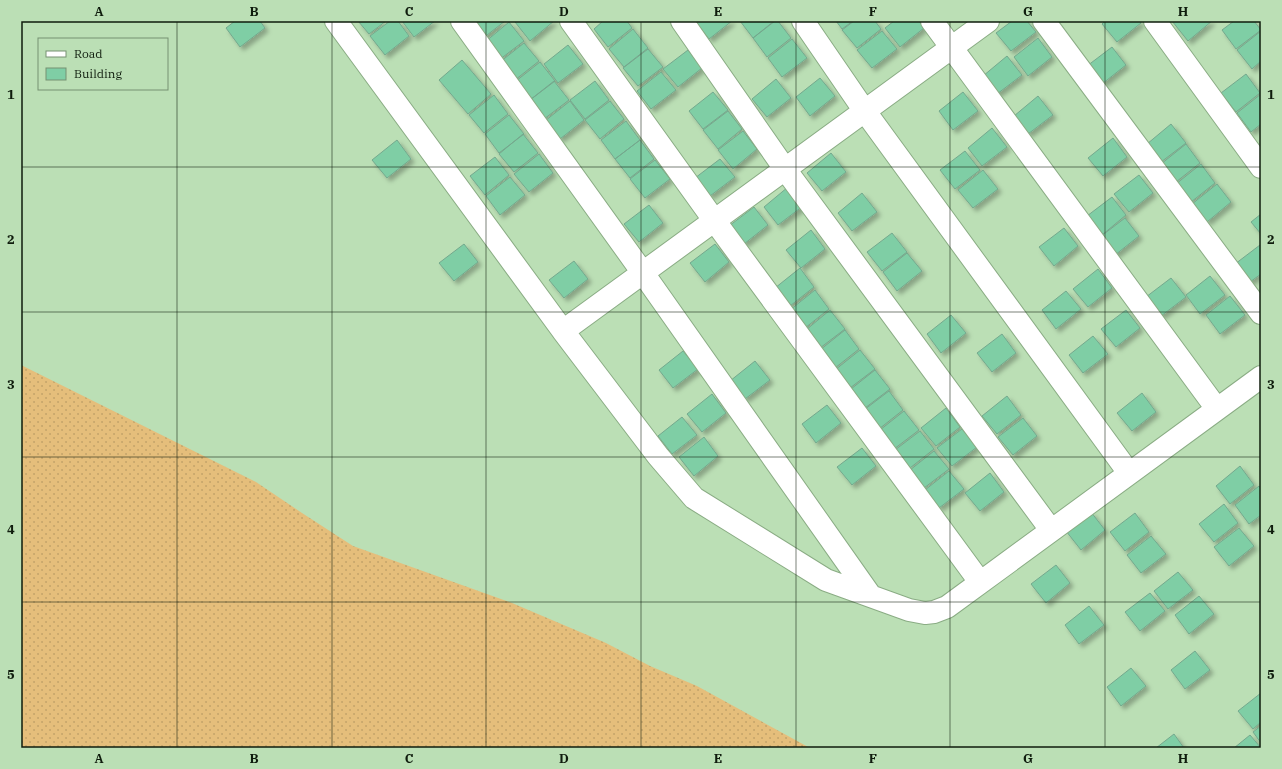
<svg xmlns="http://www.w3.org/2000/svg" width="1282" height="769" font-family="'IBM Plex Serif',serif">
	<defs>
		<pattern id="grass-dots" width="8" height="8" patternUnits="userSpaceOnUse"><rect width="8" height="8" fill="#e5be7b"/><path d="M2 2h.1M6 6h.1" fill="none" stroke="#c3a369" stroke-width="1.8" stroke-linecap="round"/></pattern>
		<filter id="shadow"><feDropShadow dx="3.5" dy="3.5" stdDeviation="2" flood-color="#0004"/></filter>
	</defs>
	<rect width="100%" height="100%" fill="#bbdfb5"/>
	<path fill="url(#grass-dots)" d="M21 365 256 482 302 513 353 546 512 603 606 643 650 666 697 686 810 748H21Z"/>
	<path fill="#7fcea5" stroke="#74a88d" filter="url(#shadow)" d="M235 21H260L265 28 240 47 226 28Z
		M358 21H386L369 34Z
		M390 21H398L409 36 385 55 370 36Z
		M402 21H435L414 37Z
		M468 21H505L482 39Z
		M517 21H554L530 41 515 22Z
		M603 21H627L632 28 608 47 594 29Z
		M695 21H732L709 39Z
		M740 21H774L753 38Z
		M775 21H778L791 38 767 57 753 38Z
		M836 21H853L842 29Z
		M854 21H875L881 29 857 48 842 30Z
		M894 21H919L924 28 900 47 885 28Z
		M1012 21H1027L1036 32 1011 51 996 33Z
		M1105 21H1140L1141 23 1117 42 1102 24Z
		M1172 21H1212L1188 41Z
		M1234 21H1254L1261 30 1236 49 1222 30Z
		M509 22 524 41 499 60 485 42Z
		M633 29 648 48 624 67 609 49Z
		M882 31 897 49 872 68 857 50Z
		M1261 31V61L1252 69 1237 50Z
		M1038 38 1052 57 1028 76 1014 57Z
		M792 39 807 58 782 77 768 58Z
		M524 43 539 61 515 80 500 62Z
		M568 45 583 64 558 83 544 64Z
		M1112 47 1126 65 1102 84 1087 66Z
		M648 49 663 67 638 86 623 68Z
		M688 50 702 68 678 87 663 69Z
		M1007 56 1022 75 997 94 983 76Z
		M462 60 491 94 468 114 439 80Z
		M540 62 555 81 530 100 516 81Z
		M661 72 676 90 651 109 637 91Z
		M1246 74 1260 93 1236 112 1221 93Z
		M820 78 835 96 810 116 796 97Z
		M776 79 791 98 767 117 752 99Z
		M554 81 569 100 544 119 530 100Z
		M595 81 609 100 585 119 570 100Z
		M713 92 728 110 703 129 689 111Z
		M963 92 978 111 953 130 939 111Z
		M1261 94V124L1251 132 1237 113Z
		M494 95 508 114 484 133 469 115Z
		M1038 96 1053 115 1028 134 1014 116Z
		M570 101 584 120 560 139 545 121Z
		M610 101 624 119 600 139 585 120Z
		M728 111 742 129 718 149 703 130Z
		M509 115 524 134 499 153 485 134Z
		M626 121 640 140 615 159 601 140Z
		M1171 124 1186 143 1161 162 1147 144Z
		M992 128 1007 147 982 166 968 148Z
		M743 131 757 149 733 169 718 150Z
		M523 134 538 153 514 172 499 154Z
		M1113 138 1127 157 1103 176 1088 158Z
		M397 140 411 159 387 178 372 160Z
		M640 140 654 159 630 178 615 159Z
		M1186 144 1200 163 1176 182 1161 164Z
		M965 151 980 170 955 189 940 170Z
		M831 153 846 172 822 191 807 173Z
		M539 154 553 173 529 192 514 174Z
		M495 157 509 175 485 195 470 176Z
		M720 159 735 177 710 196 695 178Z
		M655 160 670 179 645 198 630 179Z
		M1201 164 1215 183 1191 202 1176 184Z
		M983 170 998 189 973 208 958 190Z
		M1139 175 1153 193 1129 212 1114 194Z
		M510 177 525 195 500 215 486 196Z
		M1217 184 1231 202 1207 222 1192 204Z
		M788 187 803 206 778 225 764 207Z
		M862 193 877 212 852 231 838 213Z
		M1112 197 1126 215 1102 235 1087 216Z
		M649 205 663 223 639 242 624 224Z
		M754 207 768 225 744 244 729 226Z
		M1261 214V234L1251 222Z
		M1125 218 1139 236 1115 255 1100 237Z
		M1064 228 1078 246 1054 266 1039 247Z
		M811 230 825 249 801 268 786 250Z
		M892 233 907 252 882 271 867 252Z
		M464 244 478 262 454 281 439 263Z
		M715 244 729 262 705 282 690 263Z
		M1260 245 1261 246V274L1250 282 1235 264Z
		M907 253 922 271 897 291 883 272Z
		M574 261 588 279 564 298 549 280Z
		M800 268 814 287 790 306 775 288Z
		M1098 269 1112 288 1088 307 1073 289Z
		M1210 276 1225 295 1200 314 1186 295Z
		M1171 278 1186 297 1161 316 1146 297Z
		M815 290 829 309 805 328 790 310Z
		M1066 291 1081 309 1056 329 1042 310Z
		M1230 296 1245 315 1220 334 1206 315Z
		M830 310 845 329 820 348 806 330Z
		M1126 310 1140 328 1116 347 1101 329Z
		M951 315 966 333 941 353 927 334Z
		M845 330 859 349 835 368 820 350Z
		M1002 334 1016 353 992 372 977 353Z
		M1093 336 1108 354 1083 373 1069 355Z
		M860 350 875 369 850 388 835 370Z
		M683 351 698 369 673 388 659 370Z
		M755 361 770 380 745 399 730 381Z
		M875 370 890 389 865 408 851 389Z
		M889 391 903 410 879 429 864 410Z
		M1142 393 1156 412 1132 431 1117 413Z
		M712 394 726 413 702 432 687 414Z
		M1007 396 1021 415 997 434 982 416Z
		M827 405 841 423 816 443 802 424Z
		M946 408 960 427 936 446 921 428Z
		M904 411 919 430 894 449 880 430Z
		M682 417 697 435 672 454 658 436Z
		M1023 418 1037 436 1013 455 998 437Z
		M962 429 977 447 952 466 937 448Z
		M920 431 934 449 910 468 895 450Z
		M704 437 718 456 694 476 679 457Z
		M862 448 876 466 852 485 837 467Z
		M934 451 949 469 924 488 910 470Z
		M1240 466 1254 485 1230 504 1216 486Z
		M949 471 964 489 939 508 925 490Z
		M990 473 1004 492 980 511 965 493Z
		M1259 486 1261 489V515L1249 524 1235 505Z
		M1224 504 1238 523 1214 542 1199 524Z
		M1091 512 1105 530 1081 550 1066 531Z
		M1135 513 1149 532 1125 551 1110 532Z
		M1239 528 1254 546 1229 566 1214 547Z
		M1151 536 1166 554 1141 573 1127 555Z
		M1056 565 1070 583 1046 603 1031 584Z
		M1178 572 1193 590 1168 609 1154 591Z
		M1150 593 1165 611 1140 631 1125 612Z
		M1199 596 1214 614 1189 634 1175 615Z
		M1089 606 1104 625 1079 644 1065 625Z
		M1195 651 1210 670 1185 689 1171 670Z
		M1131 668 1146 686 1121 706 1107 687Z
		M1261 693V722L1253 729 1238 711Z
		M1261 726V743L1253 732Z
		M1174 734 1184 748H1156Z
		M1250 735 1261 748H1234Z"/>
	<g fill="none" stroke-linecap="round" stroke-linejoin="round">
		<g stroke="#8aac84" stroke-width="24">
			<path id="minor" d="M336 21 563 331 988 21
				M462 21 643 273 870 595
				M571 21 714 220 980 582
				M682 21 785 169 1051 530
				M803 21 864 110 1129 473
				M932 21 1217 409
				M1044 21 1261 313
				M1155 21 1261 167
				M563 331 658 456 694 498 826 580 909 610 925 613 934 612 947 607 1261 377"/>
		</g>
		<use href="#minor" stroke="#fff" stroke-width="22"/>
	</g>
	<path fill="none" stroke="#0f1c0d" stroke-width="1" stroke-opacity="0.55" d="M177 21V748M332 21V748M486 21V748M641 21V748M796 21V748M950 21V748M1105 21V748M21 167H1261M21 312H1261M21 457H1261M21 602H1261"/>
	<rect width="1282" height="769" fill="none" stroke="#bbdfb5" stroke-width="44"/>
	<rect x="38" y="38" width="130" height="52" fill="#bbdfb5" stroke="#769172"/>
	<rect x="46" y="51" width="20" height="6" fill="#ffffff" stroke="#769172"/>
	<text x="74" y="58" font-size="12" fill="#0f1c0d">Road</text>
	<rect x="46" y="68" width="20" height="12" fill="#7fcea5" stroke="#769172"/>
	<text x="74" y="78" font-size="12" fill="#0f1c0d">Building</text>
	<rect x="22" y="22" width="1238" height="725" fill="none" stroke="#0f1c0d" stroke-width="1.5"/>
	<g font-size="13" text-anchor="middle" font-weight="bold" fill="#0f1c0d">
		<text x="99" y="16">A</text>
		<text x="254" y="16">B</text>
		<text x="409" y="16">C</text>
		<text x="564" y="16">D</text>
		<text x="718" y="16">E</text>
		<text x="873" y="16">F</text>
		<text x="1028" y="16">G</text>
		<text x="1183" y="16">H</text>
		<text x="11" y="99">1</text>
		<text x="1271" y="99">1</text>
		<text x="11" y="244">2</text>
		<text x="1271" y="244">2</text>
		<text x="11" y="389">3</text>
		<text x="1271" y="389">3</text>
		<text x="11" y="534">4</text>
		<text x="1271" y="534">4</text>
		<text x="11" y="679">5</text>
		<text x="1271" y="679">5</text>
		<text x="99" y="763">A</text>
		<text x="254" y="763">B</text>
		<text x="409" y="763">C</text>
		<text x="564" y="763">D</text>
		<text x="718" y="763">E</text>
		<text x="873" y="763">F</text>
		<text x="1028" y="763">G</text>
		<text x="1183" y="763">H</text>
	</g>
</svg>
